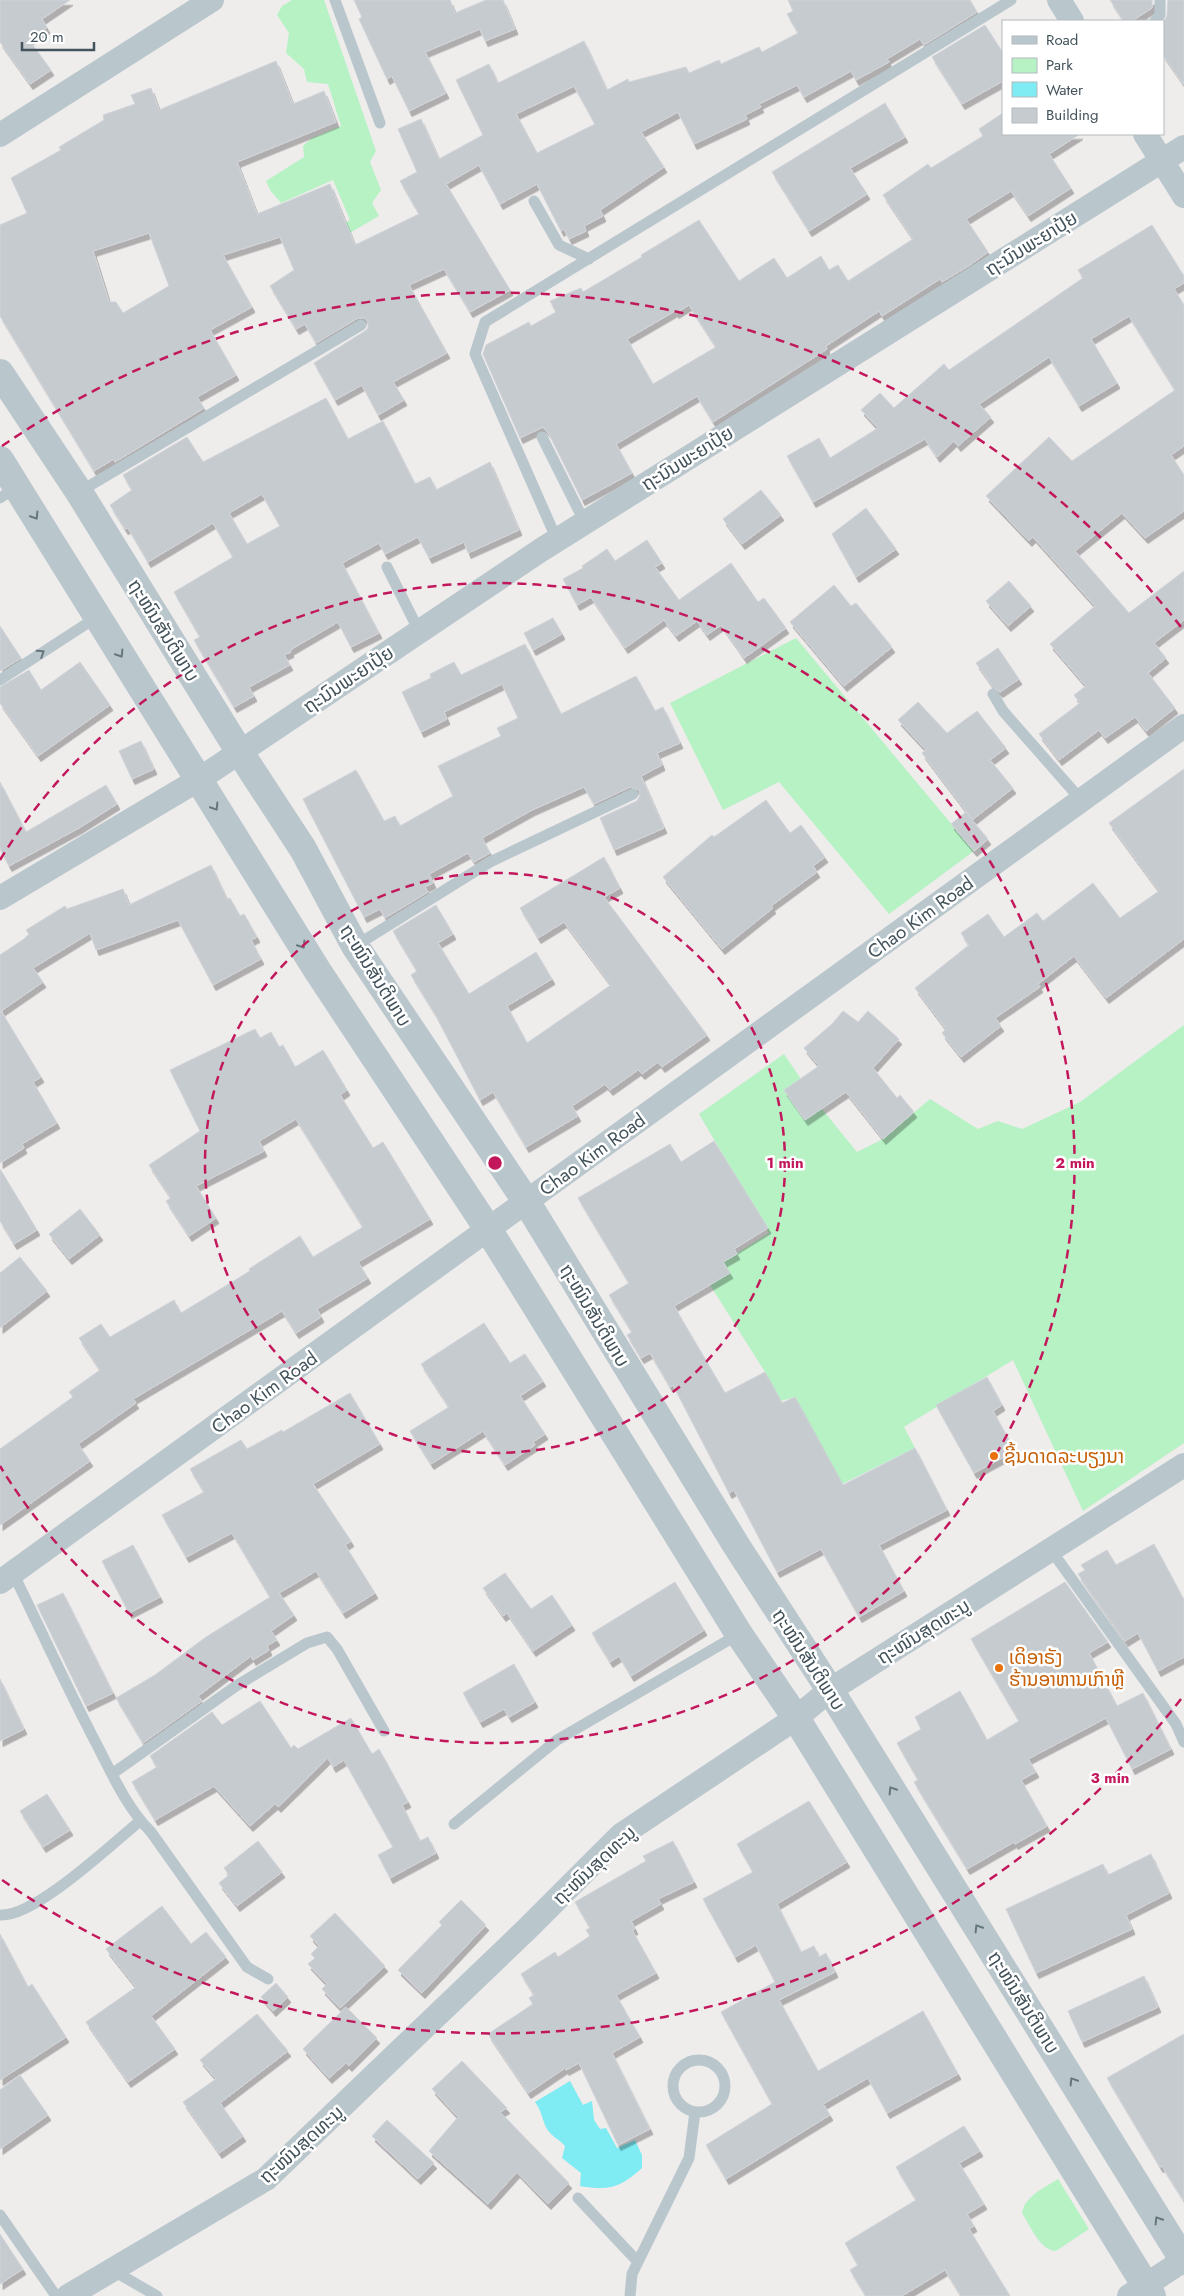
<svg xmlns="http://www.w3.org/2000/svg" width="1184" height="2296" font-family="Jost,'Noto Sans Lao',sans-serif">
	<defs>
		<filter id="shadow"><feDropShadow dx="3" dy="5.5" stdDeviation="0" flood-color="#0004"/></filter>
	</defs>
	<rect width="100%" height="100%" fill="#efecec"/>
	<path fill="#b6f2c4" d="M292 0H324L376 151 370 162 381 190 372 203 379 216 334 242 329 233 350 220 333 180 281 203 270 190 266 181 304 157 303 146 312 138 341 126 328 84 307 82 304 69 286 53 289 33 277 15 282 6Z
		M796 638 974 851 889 914 779 782 723 810 670 703Z
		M1184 1025V1443L1083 1511 1013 1360 904 1427 915 1448 842 1484 795 1397 781 1401 765 1372 710 1285 729 1273 723 1262 769 1233 699 1114 784 1054 801 1079 784 1090 804 1120 822 1109 857 1152 883 1139 930 1099 978 1129 998 1121 1022 1129 1080 1102Z
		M1058 2179 1089 2229 1056 2251C1040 2251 1030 2225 1022 2213 1025 2196 1044 2188 1058 2179Z"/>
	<path fill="#7febf3" d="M570 2081 583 2105 592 2101 594 2120 600 2129 606 2128 617 2148 635 2140 642 2155V2168C620 2188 609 2191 580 2186L581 2173 562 2158 565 2146C560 2140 551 2136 547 2129 542 2120 542 2111 535 2102Z"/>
	<path fill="#c6cbd0" stroke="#d0d4d9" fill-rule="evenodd" filter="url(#shadow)" d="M0 0H70L42 19 47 28 29 40 51 70 30 84 0 42Z
		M354 0H450L455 13 486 0H503L515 29 485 41 480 29 425 52 446 93 409 111 392 76 387 79 359 19 362 17Z
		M788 0H970L977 12 924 45 920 39 887 59 889 62 856 80 851 71 804 97 797 85 759 104 761 107 745 115 747 119 694 144 678 112 641 132 664 167 600 210 603 216 584 226 586 231 569 239 564 229 561 231 537 184 500 204 479 165 446 184 510 290 470 312 444 269 409 285 447 353 393 382 404 400 378 415 362 385 335 400 314 363 365 331 368 328V322L364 318H358L316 343 305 324 296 329 270 286 294 270 280 237 223 255 252 307 210 330 236 375 197 397 204 408 115 462 114 459 94 471 0 316V225L27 213 11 178 61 150 59 147 104 120 103 115 135 104 131 95 151 88 159 110 276 61 293 104 324 91 336 122 237 162 257 214 330 184 355 245 419 214 400 181 417 172 398 129 421 119 439 159 483 135 456 80 489 64 498 83 584 41 607 90 628 79 629 82 686 67 689 73 719 60 721 64 759 47 762 52 798 33 787 14 793 11ZM574 86 595 124 537 153 516 114ZM149 233 169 286 123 313 116 302H109L93 251Z
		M1110 0H1152V8L1132 21H1124Z
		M1168 0H1184V85L1163 55V23L1167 16Z
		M985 25 1003 53V81L962 104 932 57Z
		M885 103 905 137 850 168 867 194 809 231 772 172Z
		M1003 113V134H1080L1049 154 1071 188 1028 216 1011 191 966 219 988 252 970 265 942 282 940 279 882 316 879 311 826 346 827 349 713 422 697 396 616 444 632 473 582 500 549 434 543 427 520 438 483 354 486 345 529 322 531 326 556 312 550 301 581 288 583 292 642 257 641 255 699 220 739 281 774 258 787 278 821 256 829 270 838 265 848 281 913 239 883 195 928 164 931 168 983 136 979 129ZM689 305 716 347 653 384 627 339 675 311 676 313Z
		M1152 225 1184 276V283L1174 289 1184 305V446L1171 455 1184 475V511L1145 538 1122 513 1075 551 1129 613 1184 571V620L1154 643 1166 658 1148 673 1175 708 1146 731 1135 717 1105 738 1099 730 1059 760 1039 734 1080 703 1074 695 1086 686 1050 644 1095 606 1033 537 1029 541 986 496 1049 437 1072 461 1175 390 1129 316 1091 339 1117 383 1079 406 1049 357 979 404 991 417 958 446 954 441 937 457 925 439 813 502 787 456 819 438 830 458 878 428 861 410 880 393 894 408 944 364 949 370 1083 278 1078 270Z
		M326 398 348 439 383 421 415 484 430 477 436 490 490 462 519 530 468 553 464 542 429 558 418 537 385 554 379 543 342 563 379 633 351 647 338 622 290 650 291 652 284 655 290 665 249 687 254 696 234 707 194 640 200 637 174 592 233 557 213 523 148 562 128 528 125 529 110 505 132 490 123 475 187 437 203 462ZM262 494 280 526 247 544 229 513Z
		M761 490 781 515 742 544 723 519Z
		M866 508 896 549 856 577 832 534Z
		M647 540 662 563 655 567 679 600 731 563 758 602 764 598 786 628 744 658 721 625 707 635 697 621 676 636 664 620 625 648 591 597 577 605 563 579 583 568 582 566 607 549 615 561Z
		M1009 581 1031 606 1008 626 986 601Z
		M834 585 851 606 856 603 892 647 844 686 790 622Z
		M553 618 562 634 533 650 524 633Z
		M0 626 21 658 0 671Z
		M525 644 561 714 636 676 655 711 663 707 680 743 657 753 662 765 641 776 664 828 614 850 600 818 637 801 640 795V790L630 787 594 804 584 787 532 810 482 838 490 853 474 862 468 853 429 874 433 883 425 887 428 892 385 918 380 909 364 917 303 799 356 770 384 821 395 816 400 826 453 796 438 766 501 736 497 728 518 718 502 684 444 712 447 719 421 732 402 692 431 678 430 674 454 662 461 675Z
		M998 648 1019 679 1000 692 993 687 976 663Z
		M80 662 110 705 38 756 0 703V687L29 670 41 690Z
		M918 702 947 733 977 711 1006 748 990 760 1013 788 972 820 988 839 974 851 951 824 966 812 972 819 922 753 926 750 898 720Z
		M141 741 154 769 132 779 119 751Z
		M1184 769V939L1106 998 1074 956 1038 984 1040 987 995 1018 1001 1026 961 1057 942 1033 946 1029 915 988 969 945 961 933 988 914 1004 937 1037 913 1043 921 1093 883 1120 918 1159 891 1109 823Z
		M0 782 26 832 106 785 117 804 79 828 9 866 0 849Z
		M766 800 790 833 801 825 825 857 813 866 817 872 771 906 773 908 722 949 663 877 712 835 714 837Z
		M604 857 620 888 604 897 707 1035 662 1067 658 1062 642 1074 638 1070 610 1090 605 1084 572 1106 578 1116 526 1147 493 1092 480 1100 435 1014 411 975 417 971 393 931 436 905 453 934 438 943 469 994 536 952 552 979 507 1006 527 1043 611 985 564 922 538 938 520 908Z
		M211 865 227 899 230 898 240 916 244 914 257 937 251 940 261 959 213 985 178 920 96 950 90 933 33 968 43 982 1 1011 41 1077 33 1082 57 1123 22 1144 24 1148 0 1163V955L24 939 29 934 26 930 65 906 67 909 123 889 129 905Z
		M843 1011 858 1022 868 1011 899 1039 873 1068 897 1098 900 1095 914 1112 883 1139 846 1092 805 1120 784 1090 819 1066 804 1048 832 1024Z
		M255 1029 260 1038 271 1032 279 1047 283 1045 295 1067 323 1050 347 1090 340 1095 373 1148 383 1142 430 1219 358 1262 368 1278 317 1309 321 1317 296 1333 282 1311 133 1399 136 1403 78 1444 90 1461 0 1525V1449L73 1397 69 1392 100 1370 79 1338 101 1324 110 1337 174 1300 181 1313 250 1271 249 1269 300 1236 313 1257 363 1227 296 1119 259 1141 264 1151 196 1186 216 1218 189 1236 166 1201 171 1198 149 1165 200 1131 170 1070Z
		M714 1141 768 1228 734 1249 737 1254 723 1262 730 1273 674 1306 725 1393 765 1372 782 1403 795 1397 843 1485 915 1448 947 1510 879 1545 904 1591 859 1617 821 1549 777 1572 734 1490 729 1493 673 1385 670 1387 650 1353 641 1358 627 1335 632 1332 609 1295 629 1283 578 1198 670 1144 681 1162Z
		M0 1169 37 1230 14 1244 0 1221Z
		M80 1209 100 1235 69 1259 49 1234Z
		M20 1257 47 1291 0 1328V1273Z
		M484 1323 510 1363 525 1354 543 1381 520 1396 545 1434 533 1442 535 1445 505 1465 483 1431 431 1464 410 1431 449 1407 421 1364Z
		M987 1377 1002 1405 993 1411 1015 1451 974 1473 936 1405Z
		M350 1393 380 1444 313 1484 351 1541 345 1545 375 1593 343 1613 316 1571 279 1593 294 1615 271 1631 277 1640 267 1646 269 1650 253 1660 251 1656 198 1696 202 1701 143 1743 116 1698 155 1675 206 1637 270 1597 232 1533 186 1557 162 1515 204 1492 190 1469 241 1440 247 1449 282 1430 283 1432Z
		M1154 1544 1184 1600V1657L1158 1671 1138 1633 1125 1641 1078 1574 1085 1570 1081 1565 1107 1550 1116 1565Z
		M133 1545 160 1597 129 1613 102 1561Z
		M505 1573 531 1609 552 1595 572 1625 533 1651 507 1613 503 1616 483 1588Z
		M675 1582 704 1630 631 1676 619 1656 610 1662 592 1633Z
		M1065 1582 1108 1642 1089 1653 1117 1706 1143 1693 1171 1749 1132 1769 1106 1718 1028 1759 1036 1772 1021 1780 1047 1826 1015 1844 1014 1842 967 1869 914 1782 918 1780 897 1743 921 1729 915 1717 960 1691 987 1740 1019 1721 971 1639Z
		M63 1593 113 1693 86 1706 37 1605Z
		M514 1664 535 1702 509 1717 504 1709 480 1722 463 1693Z
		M0 1679 24 1729 0 1741Z
		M260 1701 291 1748 294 1745 298 1749 351 1718 372 1754 379 1749 408 1802 402 1805 420 1841 428 1837 436 1853 390 1878 378 1855 393 1847 344 1760 333 1767 328 1758 278 1807 275 1804 250 1826 214 1786 155 1820 132 1782 157 1767 150 1756 212 1712 222 1725Z
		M47 1794 70 1830 43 1847 20 1811Z
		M809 1801 847 1862 777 1904 801 1952 814 1946 819 1957 826 1953 835 1972 779 2000 818 2071 923 2011 958 2074 887 2113 868 2078 823 2104 830 2115 726 2179 706 2145 772 2104 721 2012 775 1982 756 1945 735 1957 703 1899 753 1872 737 1844Z
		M258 1841 282 1872 237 1906 219 1883 229 1875 224 1868Z
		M673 1841 694 1882 658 1899 661 1904 631 1921 635 1929 632 1930 656 1973 616 1995 640 2037 612 2053 650 2129 618 2145 579 2063 566 2070 565 2068 528 2093 488 2034 533 2004 529 1998 534 1995 521 1974 555 1952 558 1957 590 1936 586 1930 590 1928 575 1902 646 1861 643 1856Z
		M1151 1854 1169 1893 1126 1915 1132 1929 1036 1973 1006 1909 1103 1864 1108 1875Z
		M461 1900 486 1925 422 1993 398 1970 442 1925 439 1922Z
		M162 1906 191 1944 206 1932 226 1957 151 2016 175 2049 128 2082 86 2022 136 1987 106 1949Z
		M335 1913 385 1966 340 2008 322 1989 327 1984 308 1964 315 1958 311 1954 319 1946 310 1936Z
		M0 1934 28 1987 32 1984 66 2037 0 2080Z
		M1144 1976 1158 2007 1082 2042 1068 2011Z
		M276 1983 288 1997 273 2011 261 1997Z
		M346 2007 377 2038 349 2066 346 2063 329 2078 303 2049Z
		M257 2014 288 2051 220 2103 243 2136 219 2153 183 2102 216 2079 200 2060Z
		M1184 2034V2201L1162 2166 1160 2167 1107 2078Z
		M462 2061 507 2108 500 2112 569 2183 548 2204 517 2172 488 2204 429 2151 458 2117 432 2089Z
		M20 2075 48 2115 0 2149V2090Z
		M387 2120 434 2163 418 2179 372 2136Z
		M964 2126 980 2151 959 2163 984 2204 967 2214 974 2226 969 2229 1010 2296H961L945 2270 902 2296H866L850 2270 858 2265 845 2243 916 2200 896 2167Z
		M0 2234 23 2269 0 2284Z"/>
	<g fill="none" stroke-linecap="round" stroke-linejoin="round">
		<path stroke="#b9c7cd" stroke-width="11" d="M335 0 380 123
			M1155 21 1160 15V0
			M534 201 559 245 589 259
			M542 437 585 523
			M79 492 361 325
			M0 498 17 487
			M557 540 475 354 485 322 1011 0
			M387 567 419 631
			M0 680 97 617
			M993 694 1003 711 1082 801
			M355 946 490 862 633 794
			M1051 1550 1176 1724 1184 1742
			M13 1573C41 1630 67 1688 97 1745 112 1774 127 1808 151 1832L247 1967 268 1979
			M112 1774 236 1686 307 1643 327 1637 337 1649 384 1731
			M454 1824 557 1740 739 1634
			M0 1915C34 1918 112 1844 140 1821
			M673 2086a26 26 0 1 1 52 0a26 26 0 1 1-52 0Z
			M578 2198 638 2262
			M0 2215 56 2296
			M112 2270 157 2296
			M630 2296 632 2274 689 2158 695 2112"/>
		<path stroke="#b9c7cd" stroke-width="24" d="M1059 0 1072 21
			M1145 134 1184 196
			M0 135 212 0
			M0 898 198 780 541 550 1184 147
			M0 1582 1184 726
			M68 2296 266 2179 527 1929 621 1835 796 1718 830 1690 1184 1465
			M1129 2296 1184 2260"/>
		<path stroke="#b9c7cd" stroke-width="28" d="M0 373 79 492 239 751 303 849 355 946 526 1201 736 1545 830 1690 1184 2261
			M0 460 317 970 488 1229 739 1634 796 1718 1152 2296"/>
	</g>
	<defs><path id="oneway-chevron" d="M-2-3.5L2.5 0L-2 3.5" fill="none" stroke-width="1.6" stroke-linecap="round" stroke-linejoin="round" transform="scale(1.25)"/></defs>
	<g stroke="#66767d">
		<use href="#oneway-chevron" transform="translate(35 516) rotate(58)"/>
		<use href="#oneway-chevron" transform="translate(41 653) rotate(-33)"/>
		<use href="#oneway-chevron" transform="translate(120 654) rotate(58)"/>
		<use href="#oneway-chevron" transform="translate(215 807) rotate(58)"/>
		<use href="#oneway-chevron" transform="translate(302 945) rotate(58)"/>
		<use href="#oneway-chevron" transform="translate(892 1790) rotate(-122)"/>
		<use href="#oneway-chevron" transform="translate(978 1928) rotate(-122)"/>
		<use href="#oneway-chevron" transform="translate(1073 2081) rotate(-122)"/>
		<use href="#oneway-chevron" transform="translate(1158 2220) rotate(-122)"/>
	</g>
	<g fill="none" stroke="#c2185b" stroke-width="2.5" stroke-dasharray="9 6">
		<circle cx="495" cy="1163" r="290"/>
		<path d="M0 860A580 580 0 1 1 0 1466"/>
		<path d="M1181 1699A870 870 0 0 1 2 1880M2 446A870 870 0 0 1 1181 627"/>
	</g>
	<g fill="#e8710a" stroke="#fff" stroke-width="2">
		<circle cx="994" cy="1456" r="5"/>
		<circle cx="999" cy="1668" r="5"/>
	</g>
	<g text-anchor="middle" stroke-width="5" stroke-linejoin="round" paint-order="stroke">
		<g font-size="19" fill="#43535b" stroke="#fff">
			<text transform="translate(1031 243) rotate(-32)" y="7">ຖະນົນພະຍາປຸ້ຍ</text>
			<text transform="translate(687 458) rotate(-32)" y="7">ຖະນົນພະຍາປຸ້ຍ</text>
			<text transform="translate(164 630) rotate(58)" y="7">ຖະໜົນສັນຕິພາບ</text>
			<text transform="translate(348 679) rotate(-34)" y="7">ຖະນົນພະຍາປຸ້ຍ</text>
			<text transform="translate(920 917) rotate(-36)" y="7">Chao Kim Road</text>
			<text transform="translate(376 975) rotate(58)" y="7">ຖະໜົນສັນຕິພາບ</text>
			<text transform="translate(592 1154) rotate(-36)" y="7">Chao Kim Road</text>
			<text transform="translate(595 1315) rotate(59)" y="7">ຖະໜົນສັນຕິພາບ</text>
			<text transform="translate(264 1392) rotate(-36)" y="7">Chao Kim Road</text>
			<text transform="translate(923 1631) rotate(-32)" y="7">ຖະໜົນສຸດທະນູ</text>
			<text transform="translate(809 1659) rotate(57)" y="7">ຖະໜົນສັນຕິພາບ</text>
			<text transform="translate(594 1865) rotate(-43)" y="7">ຖະໜົນສຸດທະນູ</text>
			<text transform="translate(1024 2002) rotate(58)" y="7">ຖະໜົນສັນຕິພາບ</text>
			<text transform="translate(301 2144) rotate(-42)" y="7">ຖະໜົນສຸດທະນູ</text>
		</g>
		<g font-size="19" fill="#c56008" stroke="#fff" text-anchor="start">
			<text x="1004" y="1463">ຊີ້ນດາດລະບຽງນາ</text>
			<text x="1009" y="1664">ເດິອາຣັງ<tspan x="1009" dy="22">ຮ້ານອາຫານເກົາຫຼີ</tspan></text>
		</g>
	</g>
	<circle cx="495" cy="1163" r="8" fill="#c2185b" stroke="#fff" stroke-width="2.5"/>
	<g font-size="15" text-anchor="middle" font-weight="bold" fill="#c2185b" stroke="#fff" stroke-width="5" stroke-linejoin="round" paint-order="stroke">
		<text x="785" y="1168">1 min</text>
		<text x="1075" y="1168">2 min</text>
		<text x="1110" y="1783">3 min</text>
	</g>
	<rect x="1002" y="20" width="162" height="115" fill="#ffffff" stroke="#b4babd"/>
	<rect x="1012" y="36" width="25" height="8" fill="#b9c7cd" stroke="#b4babd"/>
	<text x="1046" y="45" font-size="15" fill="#43535b">Road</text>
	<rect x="1012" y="58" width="25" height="15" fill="#b6f2c4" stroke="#b4babd"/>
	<text x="1046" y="70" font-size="15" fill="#43535b">Park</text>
	<rect x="1012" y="82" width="25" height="15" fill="#7febf3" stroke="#b4babd"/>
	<text x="1046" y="95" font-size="15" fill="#43535b">Water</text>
	<rect x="1012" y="108" width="25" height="15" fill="#c6cbd0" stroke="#b4babd"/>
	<text x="1046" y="120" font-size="15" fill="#43535b">Building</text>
	<path d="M22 42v8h72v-8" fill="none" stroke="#43535b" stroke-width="2.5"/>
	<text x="30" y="42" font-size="15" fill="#43535b" stroke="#ffffff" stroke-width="4" paint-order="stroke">20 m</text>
</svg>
